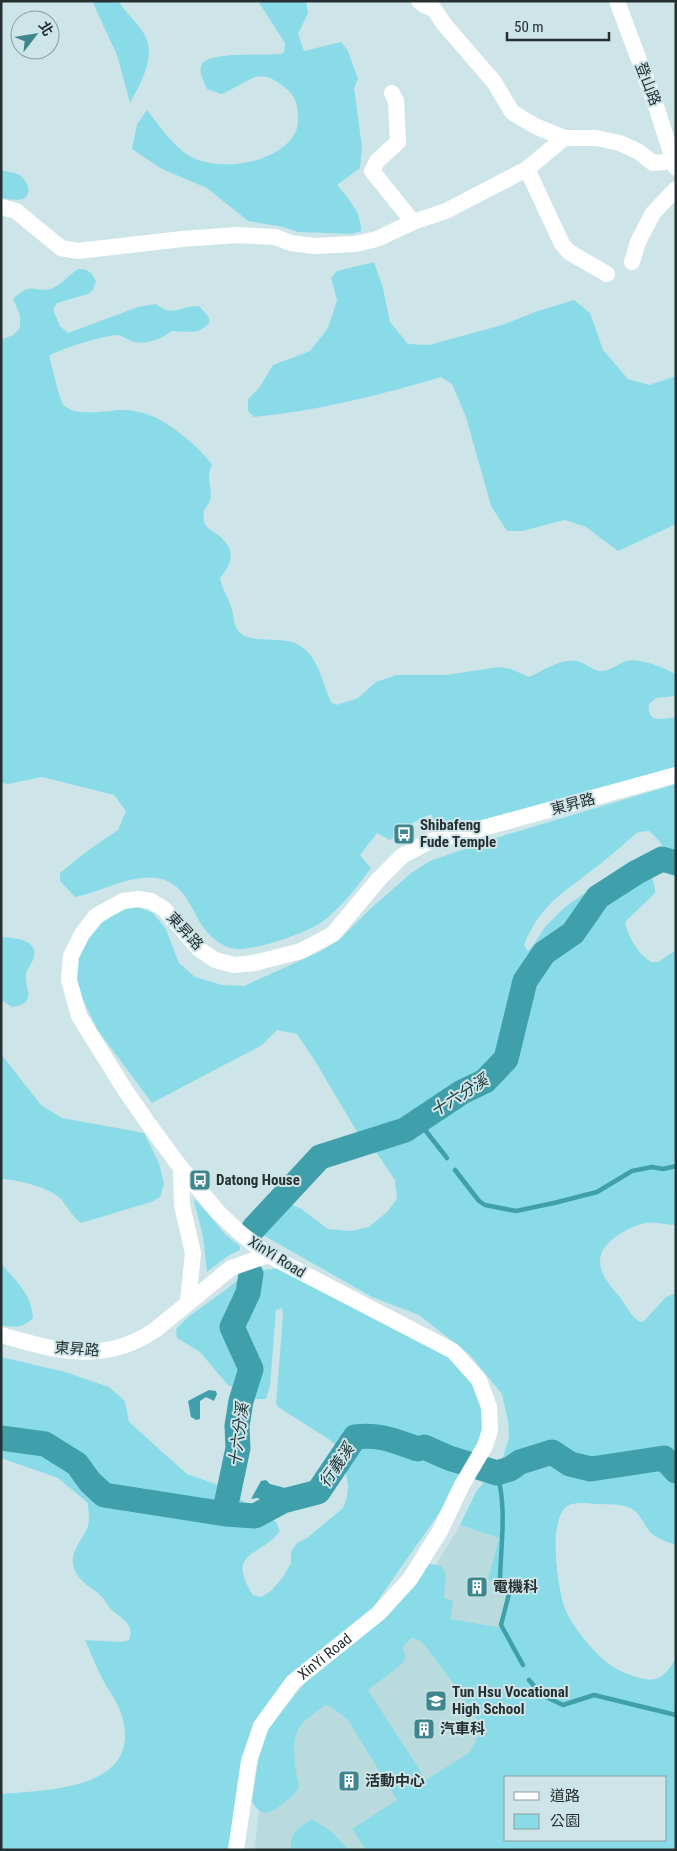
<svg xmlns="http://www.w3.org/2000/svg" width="677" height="1851" font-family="'Roboto Condensed','Noto Sans TC',sans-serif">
	<rect width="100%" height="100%" fill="#cde5e8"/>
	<path fill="#b9dbde" d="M460 1525 538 1551 496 1777 506 1840 513 1850H254L268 1742 417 1596Z"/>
	<path fill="#89dce7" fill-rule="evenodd" d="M92 1H118C125 12 136 21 143 32 158 55 141 82 130 103L117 55Z
		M258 1H306L308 13 298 34 304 51 341 42 348 51 358 79 354 88 362 147 360 168 337 185C348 198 362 213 361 231L352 234 298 232 283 227 248 221 207 188 162 169 132 149 137 124 147 110C158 124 170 142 185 153 213 174 278 165 295 133 298 128 298 120 298 115 297 101 294 94 283 86 276 80 265 74 255 77 245 81 232 90 221 94L207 89C204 82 199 74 201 66 208 49 268 58 284 53L285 43Z
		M1 170C7 172 16 172 21 176 28 181 33 196 22 199 16 201 7 199 1 198Z
		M374 262 383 288 390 322 408 344 429 345 502 325 535 312 574 300 590 313 603 350 628 379 650 385 676 376V524L618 551 586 527 565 520 522 531H507L491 506 466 417 452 384 441 377C380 395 317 411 254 417L248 411V399L259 388 273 365 310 351 328 328 337 300 331 278 337 271Z
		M78 269C89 269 91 272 96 281L93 290 88 294 57 303 53 310 60 326 68 333 138 307 156 304C175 318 178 306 199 306L208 316 210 322C198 336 188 331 172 331 163 338 147 345 135 342 128 341 123 335 116 335 103 336 59 349 49 356 52 366 59 398 63 404 73 418 108 410 123 410 131 410 142 412 149 415 168 421 202 449 212 465 203 482 219 494 204 510 204 513 203 519 204 522 206 528 213 531 218 535 236 549 233 562 220 578 222 589 228 597 231 607 234 614 233 623 237 629 247 647 285 633 302 647 319 659 323 684 331 702L336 705 358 698 376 682 396 675H446L499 667 511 669 529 677C543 671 561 658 577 661 586 663 592 671 602 671 610 671 619 663 627 661 639 657 664 668 676 674V696L656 698 649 704C647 724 662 719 676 717V767L479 821 439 831 431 814 414 822 390 840 377 833 360 855 371 868C356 888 342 907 322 922 307 933 254 951 235 949 226 948 215 941 209 934 193 918 190 891 167 881 139 869 103 892 75 897L60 881V873L90 849 118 830 126 811 114 795 42 777 8 784 1 783V340L13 335 20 328V315L13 299C34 279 34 295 53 288 62 284 70 274 78 269Z
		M676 784V870C666 852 665 845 649 831L638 832C621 846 605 861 587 874 557 897 539 908 524 945L528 951 534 944 545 927 565 907 629 862 638 860C647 870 656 879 655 893L625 922C629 938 637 953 651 962H658L676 950V1151L674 1157 676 1225C666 1225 654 1221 645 1223 636 1225 625 1230 617 1236 589 1255 600 1275 619 1296 626 1304 631 1318 641 1322L644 1321 666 1297 676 1293V1545C668 1542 658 1539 652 1534 644 1526 640 1512 630 1508 621 1503 606 1505 596 1504 588 1503 577 1502 569 1505 546 1516 558 1592 566 1611 572 1626 596 1655 609 1664 618 1671 643 1682 655 1679 665 1677 671 1666 676 1658V1850H366L352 1829 397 1800 348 1720 331 1707 325 1705C317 1711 307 1718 301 1725 289 1740 296 1771 299 1787 295 1794 291 1797 285 1802 272 1812 262 1821 252 1801L262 1735 309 1678 430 1564 441 1566 446 1574 444 1598 453 1601 450 1619 503 1628 509 1594 496 1593 498 1582 488 1580 499 1538 460 1525 476 1492 502 1460 509 1438 508 1421 502 1394 470 1355 419 1315 372 1297 263 1235 261 1231 280 1210 290 1204 300 1208 328 1229 350 1231 369 1227 388 1211 397 1199 395 1180 378 1155 356 1130 315 1061 297 1034 277 1030 262 1045 152 1103 97 1029 75 983 77 960 88 940 102 923 120 910 138 907 153 913 166 929 179 963 195 977 222 985 244 986 321 951 339 940 369 910 411 873 430 861 499 837ZM412 1638 421 1641 433 1656 464 1698 481 1726 480 1733 470 1752 426 1780 368 1690 402 1664 406 1657 403 1649 404 1645ZM506 1777H666V1840H506Z
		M1 937C14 938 41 939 33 960 31 964 27 969 26 974 24 989 39 1003 12 1007L1 1000Z
		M1 1054 41 1105 62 1118 144 1133 159 1163 164 1184 160 1197 151 1202 81 1223C72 1216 68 1208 61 1199 51 1188 16 1179 1 1179Z
		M195 1199 226 1235 240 1246V1250L229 1255 207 1272 203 1236 194 1201Z
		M1 1263C16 1282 31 1292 33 1318 23 1328 15 1328 1 1325Z
		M280 1268 453 1359 473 1384 486 1413 488 1433 463 1479 374 1606 305 1671 254 1729 229 1850H1V1794C53 1790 150 1788 119 1708 115 1698 109 1691 104 1682 97 1668 91 1654 85 1640L121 1642 129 1640C135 1624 122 1619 112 1610 107 1606 105 1599 100 1595 91 1587 80 1582 75 1571 67 1553 82 1542 88 1526 90 1519 88 1510 88 1503L58 1478 1 1458V1357L65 1372 109 1387 125 1401 129 1422 187 1474 218 1485 276 1522 280 1531C260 1558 225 1550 253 1595L261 1597 271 1591 283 1577 291 1563V1552L297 1543 307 1538 343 1508 347 1497 348 1486 345 1467 339 1448 330 1440 278 1407 276 1404 283 1315 282 1308 276 1310 270 1386 266 1399H252L227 1384 200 1352 177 1338 176 1329 188 1317 227 1289 247 1272Z
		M312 1819 333 1833 349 1850H291C290 1831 298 1829 312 1819Z"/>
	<path fill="#3fa0ac" d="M209 1390 216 1391 217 1394 214 1401 206 1397 200 1401V1419L196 1420 191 1417 188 1401Z
		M266 1480 270 1484 285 1488V1497L263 1501 258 1498 251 1499 261 1481Z"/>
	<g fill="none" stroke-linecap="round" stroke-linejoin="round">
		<path stroke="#3fa0ac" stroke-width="4.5" d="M418 1121 447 1158
			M455 1170 479 1201 485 1205 516 1211 554 1203 597 1192 632 1171 652 1167 663 1169 676 1166
			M497 1473C507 1508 501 1543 500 1579L510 1590 501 1625 523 1665
			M529 1680 542 1695 563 1705 594 1695 676 1715"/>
		<path stroke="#3fa0ac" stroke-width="25" d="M254 1228 320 1157 405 1130 462 1092 485 1081 506 1059 525 981 544 953 573 933 598 897 637 872 662 859 676 863
			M1 1438 45 1444 77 1464 90 1482 104 1495 226 1514 255 1516 283 1501 318 1492 355 1437C381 1434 394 1441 418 1449L424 1447 449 1458 497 1473 510 1469 520 1462 552 1452 570 1464 591 1469 664 1458 676 1471
			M226 1514 227 1500 238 1448 237 1426 241 1401 251 1369 232 1327 248 1293 251 1274"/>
		<g stroke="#fff" stroke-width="16">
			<path d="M419 1 424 5 434 9 444 24 494 82 512 112 535 126 564 138"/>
			<path d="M617 1 655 103 676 168"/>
			<path d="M392 93 396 101 398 142 377 161 372 171 413 222"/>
			<path d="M527 169 562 244 569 252 607 274"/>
			<path d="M1 207 16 211 61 248 78 251 182 239 237 235 275 237 291 243 314 246 355 244 377 239 413 222 446 211 527 169 564 138H596L620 143 639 152 653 163 673 161"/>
			<path d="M632 262 638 242 653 213 676 189"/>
			<path d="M181 1168 182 1205 193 1253 188 1302"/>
			<path d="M1 1335C56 1351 104 1365 155 1330L231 1268 268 1255"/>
			<path id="s1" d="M236 1850 249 1761 261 1726 293 1682 379 1613 410 1579 440 1531 462 1485 485 1446 490 1430 489 1407 479 1380 453 1351 268 1255 239 1232 218 1212 181 1168 150 1126 125 1090 79 1016 69 980 71 956 82 934 96 916 123 901 138 899 151 901 164 909 199 949 215 960 234 965 254 963 301 951 333 934 379 879 402 856 430 841 465 833 676 775"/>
		</g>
	</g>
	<defs>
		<g id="bus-square" transform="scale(1.125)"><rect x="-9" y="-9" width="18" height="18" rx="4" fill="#3e858e" stroke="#cde5e8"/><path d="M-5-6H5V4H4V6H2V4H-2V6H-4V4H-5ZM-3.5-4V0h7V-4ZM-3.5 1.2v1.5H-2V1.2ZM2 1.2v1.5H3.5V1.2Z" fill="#fff"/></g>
		<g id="building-square" transform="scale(1.125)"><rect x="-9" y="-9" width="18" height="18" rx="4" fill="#3e858e" stroke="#cde5e8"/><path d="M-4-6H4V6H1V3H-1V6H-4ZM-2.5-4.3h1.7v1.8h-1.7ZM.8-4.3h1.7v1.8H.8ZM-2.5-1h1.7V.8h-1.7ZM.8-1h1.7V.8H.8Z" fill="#fff"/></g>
		<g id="school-square" transform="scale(1.125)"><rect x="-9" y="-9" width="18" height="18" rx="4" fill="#3e858e" stroke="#cde5e8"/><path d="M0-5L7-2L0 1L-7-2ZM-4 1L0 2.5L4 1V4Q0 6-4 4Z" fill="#fff"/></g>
	</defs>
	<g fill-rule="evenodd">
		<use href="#bus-square" x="404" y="834"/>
		<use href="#bus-square" x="200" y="1180"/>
		<use href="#building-square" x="477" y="1587"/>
		<use href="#school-square" x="436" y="1701"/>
		<use href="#building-square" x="424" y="1729"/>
		<use href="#building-square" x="349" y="1781"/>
	</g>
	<g text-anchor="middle" stroke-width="4" stroke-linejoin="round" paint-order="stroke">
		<g font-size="15" fill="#273031" stroke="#cde5e8">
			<text transform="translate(648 84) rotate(69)" y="5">登山路</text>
			<text transform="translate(573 804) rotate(-15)" y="5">東昇路</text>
			<text transform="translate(185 931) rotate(47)" y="5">東昇路</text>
			<text transform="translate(277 1257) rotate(32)" y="5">XinYi Road</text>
			<text transform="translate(77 1349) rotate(4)" y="5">東昇路</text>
			<text dy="5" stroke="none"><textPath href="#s1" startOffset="222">XinYi Road</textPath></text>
		</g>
		<g font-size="15" font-weight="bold" fill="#273031" stroke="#cde5e8" text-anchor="start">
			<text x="420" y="830">Shibafeng<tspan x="420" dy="17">Fude Temple</tspan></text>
			<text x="216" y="1185">Datong House</text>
			<text x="493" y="1592">電機科</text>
			<text x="452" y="1697">Tun Hsu Vocational<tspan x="452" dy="17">High School</tspan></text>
			<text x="440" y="1734">汽車科</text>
			<text x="365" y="1786">活動中心</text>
		</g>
		<g font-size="16" font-style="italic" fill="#20373a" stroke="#cde5e8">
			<text transform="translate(459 1095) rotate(-32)" y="6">十六分溪</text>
			<text transform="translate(238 1435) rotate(-83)" y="6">十六分溪</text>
			<text transform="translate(336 1465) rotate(-56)" y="6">行義溪</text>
		</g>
	</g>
	<rect width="677" height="1851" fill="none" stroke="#273031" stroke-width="5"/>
	<rect x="504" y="1776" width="162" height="65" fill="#cde5e8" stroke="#8b9d9f"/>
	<rect x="514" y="1792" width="25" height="8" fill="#ffffff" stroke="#8b9d9f"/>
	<text x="550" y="1801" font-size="15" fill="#273031">道路</text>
	<rect x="514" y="1814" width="25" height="15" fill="#89dce7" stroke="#8b9d9f"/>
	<text x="550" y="1826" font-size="15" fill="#273031">公園</text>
	<g transform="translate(35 35) rotate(59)"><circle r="24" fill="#cde5e8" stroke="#8b9d9f"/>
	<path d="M0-4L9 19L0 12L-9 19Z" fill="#3e858e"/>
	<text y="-8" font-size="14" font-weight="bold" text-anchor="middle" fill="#273031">北</text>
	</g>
	<path d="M507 32v8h102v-8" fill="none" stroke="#273031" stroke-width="2.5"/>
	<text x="514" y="32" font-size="15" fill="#273031" stroke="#cde5e8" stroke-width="4" paint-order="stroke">50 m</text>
</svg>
